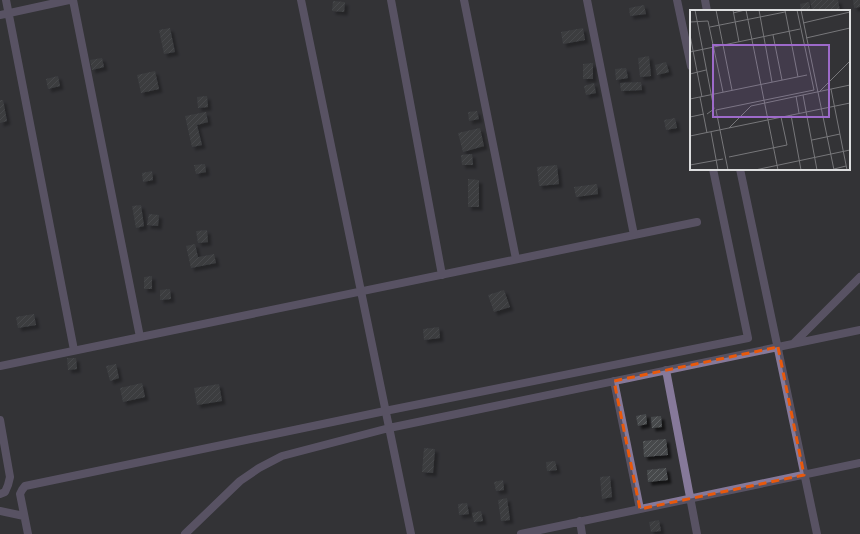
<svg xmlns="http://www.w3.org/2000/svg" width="860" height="534" font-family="'Asap Condensed',sans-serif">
	<defs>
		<pattern id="building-hatch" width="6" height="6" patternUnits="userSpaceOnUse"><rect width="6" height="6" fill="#474a4c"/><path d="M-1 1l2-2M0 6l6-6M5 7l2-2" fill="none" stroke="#616465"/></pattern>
		<filter id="shadow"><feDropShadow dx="3.5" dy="3.5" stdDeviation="1" flood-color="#0009"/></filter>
	</defs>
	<rect width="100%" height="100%" fill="#333336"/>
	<path fill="url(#building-hatch)" filter="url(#shadow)" d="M810 0H838L840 11H812Z
		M853 0H860V7L854 8Z
		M333 1 345 2 344 12 332 11Z
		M809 2 811 11H801L800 4Z
		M644 5 646 14 630 16 629 8Z
		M170 28 175 52 164 54 159 30Z
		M583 28 585 40 563 44 561 32Z
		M649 56 651 76 640 77 638 58Z
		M102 58 104 67 92 70 90 60Z
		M666 62 669 72 657 75 655 65Z
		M593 63V79H583V64Z
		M626 68 628 78 616 80 615 69Z
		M155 71 159 89 141 93 137 75Z
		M58 76 60 86 48 89 46 79Z
		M641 82 642 90 621 91 620 83Z
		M594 83 596 93 586 95 584 86Z
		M207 96 208 107 198 108 197 97Z
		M0 100H3L7 121 0 123Z
		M477 111 479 119 469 121 468 112Z
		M206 112 208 122 197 125 202 145 192 147 185 116Z
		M675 118 677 128 666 130 664 120Z
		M480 128 484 146 463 152 458 133Z
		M472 154 473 165H462L461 155Z
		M205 164 206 172 196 174 194 165Z
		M557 165 559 184 539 186 537 167Z
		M152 171 153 180 143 182 142 173Z
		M468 179 479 180V207H468Z
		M597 184 598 194 576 197 574 187Z
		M141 205 144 226 136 228 132 206Z
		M149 214 159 215 158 226 147 225Z
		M207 230 208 242 198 243 196 231Z
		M195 244 198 257 189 259 186 246Z
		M214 254 216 263 191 268 189 259Z
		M152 276V289H144V277Z
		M170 289 171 299 160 300V290Z
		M504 290 510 307 494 312 488 295Z
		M34 314 36 325 18 328 16 317Z
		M439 327 440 338 424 340 423 329Z
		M67 358H76L77 369 68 370Z
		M116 364 119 378 110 381 106 366Z
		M142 383 145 397 123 402 120 388Z
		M219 384 222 401 197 405 194 388Z
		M646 414 647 424 638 426 636 416Z
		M661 416 662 427 652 428 651 417Z
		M666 439 668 455 644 457 643 441Z
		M424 448 435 449 433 473 422 472Z
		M555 461 557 470 547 471 546 462Z
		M666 468 668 480 648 482 647 470Z
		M610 476 612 497 602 499 600 477Z
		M503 480 504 490 496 491 494 482Z
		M507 498 510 520 501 521 498 500Z
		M467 503 469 514 459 515 458 504Z
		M481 511 483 521 474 522 472 513Z
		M659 520 661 531 651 532 649 522Z"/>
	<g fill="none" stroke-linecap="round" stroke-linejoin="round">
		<path stroke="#86799a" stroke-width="8" d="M6 0 74 350
			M73 0 140 337
			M301 0 411 534
			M391 0 442 275
			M464 0 516 259
			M587 0 634 235
			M677 0 691 66
			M705 0 707 11
			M0 15 69 0
			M740 169 817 534
			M794 343 860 277
			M0 366 697 222
			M666 370 697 534
			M614 381 640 509
			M0 420 10 477 8 485 5 492 0 494
			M0 511 24 516
			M580 521 582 534
			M28 534 20 494 22 490 25 486 385 411 748 338 713 169
			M185 534 240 481 259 468 282 456 389 428 860 330
			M521 534 860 463"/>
	</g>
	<path d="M0 0H860V534H0ZM778 347 804 475 640 509 614 381Z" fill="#333336" fill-opacity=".55" fill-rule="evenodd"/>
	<path fill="none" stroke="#e8590c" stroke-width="3" stroke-dasharray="8 5" stroke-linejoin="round" d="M778 347 804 475 640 509 614 381Z"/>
	<g transform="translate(690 10)">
		<rect width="160" height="160" fill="#333336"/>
		<path fill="none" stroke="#77777a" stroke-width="1" d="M5 0 24 99 17 104M26 0 42 80M43 0 49 32M56 0 88 160M69 0 82 72M95 0 108 67M111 0 144 160M43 3 55 0M0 12 18 11 33 82M113 13 160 2M20 17 95 2M0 25 12 87M83 25 92 70M116 28 160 18M0 42 110 19M0 64 16 60M141 79 157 160M130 81 160 51M113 85 127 160M106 86 109 103M10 87 17 123M0 89 117 65M101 105 111 160M0 107 14 104M39 118 61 96 160 75M21 122 28 160M0 126 160 93M122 130 150 124M39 147 97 135 91 107M0 155 33 149M144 159 156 156M38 160 26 100 124 80 107 0M65 160 160 140"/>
		<path fill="#9d6aca" fill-opacity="0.15" stroke="#9d6aca" stroke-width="2" d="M23 35H139V107H23Z"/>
		<rect width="160" height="160" fill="none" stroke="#dddedf" stroke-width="2"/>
	</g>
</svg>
